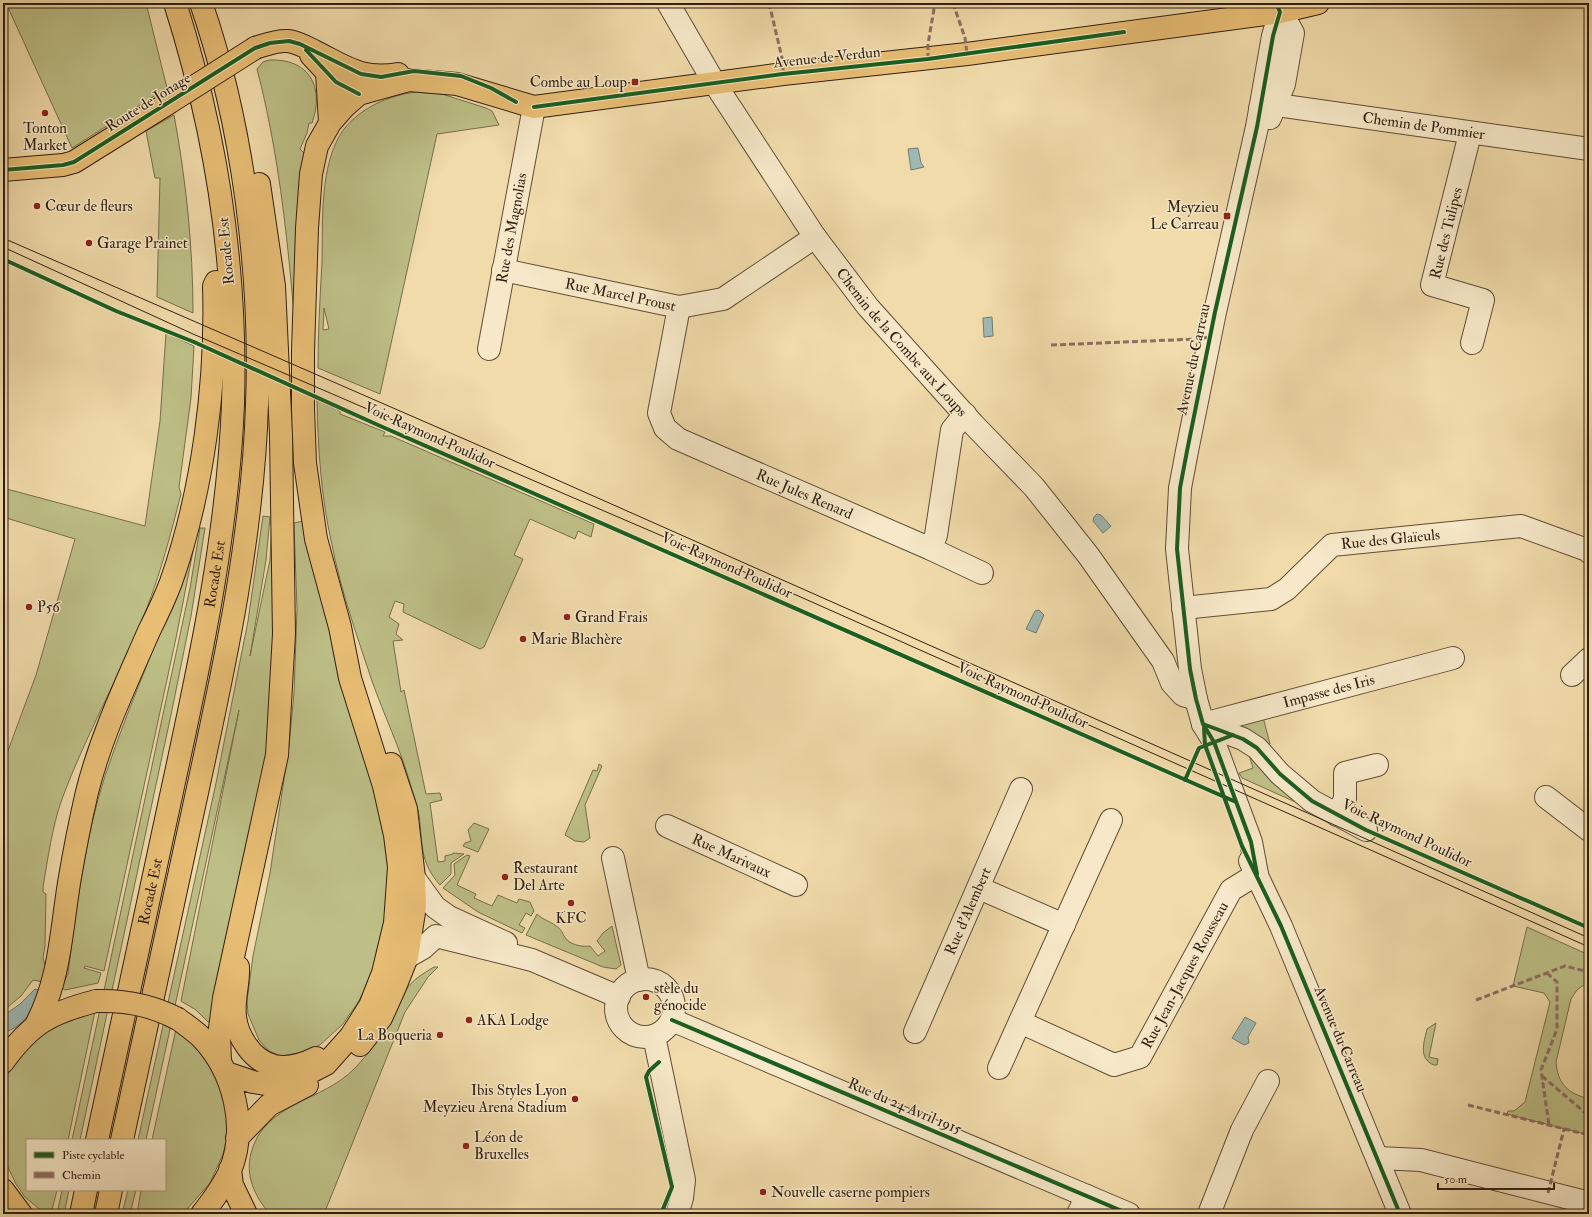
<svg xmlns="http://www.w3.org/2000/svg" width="1592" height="1217" font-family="'IM FELL Double Pica',serif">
	<rect width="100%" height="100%" fill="#f1dbaa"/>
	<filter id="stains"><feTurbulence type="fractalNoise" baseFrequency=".005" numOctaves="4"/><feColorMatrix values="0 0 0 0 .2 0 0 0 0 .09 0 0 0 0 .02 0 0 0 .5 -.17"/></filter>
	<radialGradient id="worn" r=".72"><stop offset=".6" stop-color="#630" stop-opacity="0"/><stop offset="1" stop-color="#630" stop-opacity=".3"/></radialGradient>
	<path fill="#bdbf86" stroke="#766e4b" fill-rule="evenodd" d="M6 3H146L167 88 72 148Z
		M269 60C309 58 325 87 312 123H309L307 133 300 149 304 153 294 315C287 232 278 150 257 69L263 62Z
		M415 92 442 94 486 108 492 111 499 125 437 134 380 394 318 368C318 333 320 298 322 262 323 222 319 163 344 129 362 107 388 96 415 92ZM324 308 329 329 324 330H323Z
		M174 115C186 180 193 247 193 313L157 297 160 178H155L146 131Z
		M166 333 194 346 191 398 179 487 181 494C171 533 161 572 146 610 121 674 86 734 62 799 52 827 48 858 43 887V892L46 894 45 946 43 958 46 968 43 982 33 980 21 996 3 1011V764L36 675 75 539 3 517V488L145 526 160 421Z
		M317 400 340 411V414L385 432 383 436H391L594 524 591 537 578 531 575 539 530 519 514 555 523 559 484 647 480 649 403 612 404 604 395 601 389 617 399 624 396 634 403 640 393 641 401 692 404 690 426 794 440 793 442 800 430 803 438 862 445 861V856L453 854V853L464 854 451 863V874L440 885C419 861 423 844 419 815 417 804 413 793 410 783 400 748 384 715 372 681 357 636 341 591 332 545 321 497 318 449 317 400Z
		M263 516 270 517 266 560 250 656 270 560 272 519 275 639 272 709 266 757 213 1019 208 1022 196 1010 181 1001 239 710 146 1140H138L216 783 248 621Z
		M303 521 377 785 389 846 388 925 368 984 357 1004 342 1025 321 1044 309 1051 281 1056 269 1051 259 1040 248 1014 247 1001 253 956 270 873 289 746 294 693 297 609 294 523Z
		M200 528H205L191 616 172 710 80 1140H72L190 588Z
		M196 536 176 638 104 971 85 966 84 968 101 973 98 983 65 990 62 988 68 973C76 910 85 837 105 776 132 695 169 617 196 536Z
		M1263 717 1270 744 1264 747 1239 729 1240 725Z
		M1246 745 1342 823 1242 778 1239 773 1253 768Z
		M599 764 602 766 585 805 590 838 584 842 575 841 565 835 593 770 597 771Z
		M474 823 489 829 478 852 463 846 465 843 471 841 468 830Z
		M467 855 470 856 457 885 476 894 474 898 492 906 498 895 517 903 519 899 530 902 534 911 531 916 526 913 519 925 525 928 522 933 478 912 443 888 455 875 454 864Z
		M537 914C543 920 550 921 556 926 561 929 562 932 564 936 569 945 581 947 590 946L598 956 605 951 597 941 603 933 612 926 621 965 616 969 603 967 526 935Z
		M1527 927 1589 955V981L1577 990 1571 999 1556 1062C1558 1084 1567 1093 1589 1099V1135L1507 1114 1508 1111H1514L1525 1102 1550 1002 1544 993 1513 986Z
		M434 967H438L428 977 405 1012 324 1214H270C255 1197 245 1176 251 1153 264 1102 323 1102 355 1068 368 1054 380 1039 390 1023 397 1012 400 1000 406 990 412 980 424 973 434 967Z
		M95 1011 68 1140H27V1190H57L51 1214H45L25 1197 16 1184 3 1157V1085L15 1060 50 1025Z
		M1436 1023 1429 1057 1438 1059 1437 1065H1434C1418 1059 1424 1042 1427 1029Z
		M176 1029 199 1046 223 1089 228 1121 227 1138 223 1154 210 1183 188 1208 181 1214H137L141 1190H165V1140H152Z
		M62 1190H69L64 1214H57Z
		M128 1190H136L130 1214H122Z"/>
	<path fill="#9eb9b3" stroke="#727b72" d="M918 148 921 163 924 167 911 170 908 149Z
		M992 317 993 336 984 337 983 318Z
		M1097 514 1101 515 1111 526 1103 533 1093 521 1094 517Z
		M1039 610 1044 615 1036 633 1026 629 1035 611Z
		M35 989 42 991C32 1010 25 1026 3 1033V1016L20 1004Z
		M1245 1017 1256 1023 1248 1037 1249 1043 1244 1045 1232 1038Z"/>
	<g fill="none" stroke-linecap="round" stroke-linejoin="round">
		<g stroke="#604d36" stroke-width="24">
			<g id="minor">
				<path id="s1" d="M668 3 715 84 815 237 868 307 974 425 1034 487 1088 555 1163 661 1172 683 1183 695 1196 699"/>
				<path id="s2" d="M1260 109 1269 105H1277L1589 149"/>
				<path d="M1270 118 1284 84 1293 33 1277 4"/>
				<path d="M1470 134 1432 285 1483 300 1472 343"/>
				<path id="s3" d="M503 270 679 307 723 299 815 237"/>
				<path id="s4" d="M679 307 659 413 665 428 678 439 931 549 936 535 952 430 965 414"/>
				<path id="s5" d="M489 349 534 107"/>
				<path d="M931 549 982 573"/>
				<path id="s6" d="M1183 608 1271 599 1287 589 1332 545 1521 526 1587 550 1589 552"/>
				<path d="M1572 675 1589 659"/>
				<path id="s7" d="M1203 724 1453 658"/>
				<path d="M1203 724 1243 739 1257 748 1280 774 1312 801 1366 830"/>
				<path d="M1546 797 1589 830"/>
				<path d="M1337 815 1345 799V773L1377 765"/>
				<path id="s8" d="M667 826 796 885"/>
				<path d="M613 858 639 980"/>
				<path d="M1250 861 1281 926 1400 1214"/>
				<path d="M1257 874 1251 842 1214 742 1203 724 1196 699 1190 669 1177 549 1180 488 1187 451 1215 312 1257 127 1273 36 1280 12"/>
				<path d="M414 878 435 907 449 917 506 943"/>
				<path d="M979 888 1064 925"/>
				<path d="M407 957 423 948 436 936 532 960 619 997"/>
				<circle cx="645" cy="1008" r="29"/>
				<path d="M672 1020 1129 1214"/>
				<path id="s9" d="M1020 1022 1114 1065 1140 1057 1231 890 1257 874"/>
				<path id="s10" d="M915 1032 1021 789"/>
				<path d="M654 1036 684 1180 682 1198 677 1214"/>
				<path d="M999 1068 1111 820"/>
				<path d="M1378 1158 1421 1160 1589 1203"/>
				<path d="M1078 1214 1087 1196"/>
				<path d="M1209 1214 1242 1130 1268 1081"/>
			</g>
		</g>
		<g stroke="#301e10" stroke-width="24">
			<path id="major" d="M255 48C265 45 276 40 288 41 297 42 306 47 314 51 346 67 361 80 398 74
				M311 55 336 82 359 94
				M327 72 330 123
				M3 170 63 165 74 162 167 104
				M238 967C239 983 233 999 235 1016 237 1037 253 1061 274 1066 288 1069 304 1064 316 1058
				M178 1019C186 1025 195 1031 202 1038 234 1072 248 1127 230 1171 223 1187 213 1200 202 1214
				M360 1045 381 1018 395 987 407 957 415 906 414 878 406 809 391 764
				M3 1062C31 1023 50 1013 96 1001
				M226 1073 253 1082 272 1085 289 1083 326 1064 351 1036 370 1006 383 973 395 923 399 867 395 835 384 786 350 678 340 627 316 539 305 463 303 409V351L307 228 311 174 317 146 330 123 344 107 359 94 409 80 457 84 534 107 783 74 967 54 1280 12 1318 3
				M237 1138 269 1105 307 1085
				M230 1169 232 1185 246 1214
				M3 1190 21 1214"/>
		</g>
		<g stroke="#301e10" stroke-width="24">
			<g id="highway">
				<path d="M36 1025C60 979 61 933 69 883 74 853 80 822 87 792 101 736 126 684 149 631 157 615 165 598 171 582 203 491 217 382 214 286L216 282"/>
				<path d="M220 1061 219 1036 224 998 277 755 284 634 281 435 274 286 259 184"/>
				<path id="s11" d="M97 1140C123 1021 148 901 174 782 201 658 228 531 233 404 237 268 216 132 175 3"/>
				<path d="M122 1140C146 1030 170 920 193 811 222 677 253 541 257 404 262 275 243 124 201 3"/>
				<path d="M7 1214 8 1198"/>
				<path d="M81 1214 86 1190"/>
				<path d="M106 1214 111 1190"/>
			</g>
		</g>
		<use href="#minor" stroke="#f6e8c8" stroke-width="22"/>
		<use href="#major" stroke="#e8be75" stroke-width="22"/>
		<use href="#highway" stroke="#e8be75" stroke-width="22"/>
		<path stroke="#301e10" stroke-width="1" d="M3 238 501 455 1589 938
			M3 247 193 334 697 551 1589 947"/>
		<g stroke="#301e10" stroke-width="24" stroke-linecap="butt">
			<path id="major-bridge" d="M167 104 255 48
				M96 1001C126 1000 151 1005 178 1019"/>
		</g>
		<use href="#major-bridge" stroke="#e8be75" stroke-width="22"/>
		<path stroke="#8d6e63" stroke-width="3" stroke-dasharray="6 3" stroke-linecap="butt" d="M769 3 783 62V74
			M953 3 965 38 967 54
			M928 59V44L935 3
			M1051 345 1197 339 1210 337
			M1547 973 1557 982V1029L1541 1070 1549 1125
			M1476 1000 1565 966 1589 972
			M1542 1076 1589 1116
			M1468 1105 1589 1135
			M1548 1193 1564 1129"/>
		<g stroke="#f6e8c8" stroke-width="6">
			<path id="cycleway" d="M306 50 336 82 359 94
				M534 107 783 74 928 59 1124 32
				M3 170 63 165 74 162 255 48 270 43 289 41 300 44 361 74 381 77 414 71 461 76 491 88 516 102
				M3 259 116 311 194 342 378 425 1236 802
				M1203 724 1243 739 1257 748 1280 774 1312 801 1366 830 1589 928
				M1204 728 1205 745 1242 846 1281 926 1400 1214
				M1185 780 1199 748 1233 735
				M1257 874 1251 842 1214 742 1203 724 1196 699 1190 669 1177 549 1180 488 1187 451 1215 312 1257 127 1273 36 1280 12 1276 3
				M672 1020 1129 1214
				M659 1062 649 1071 646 1077 672 1187 661 1214"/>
		</g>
		<use href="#cycleway" stroke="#1b5e20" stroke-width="4"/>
	</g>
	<g fill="#8f2418" stroke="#f6e8c8" stroke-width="1.5">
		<rect x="631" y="78" width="8" height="8" rx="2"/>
		<circle cx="45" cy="113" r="4"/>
		<circle cx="37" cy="206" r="4"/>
		<rect x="1223" y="212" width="8" height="8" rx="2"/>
		<circle cx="89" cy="243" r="4"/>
		<circle cx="29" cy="607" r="4"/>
		<circle cx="567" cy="617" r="4"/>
		<circle cx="523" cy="639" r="4"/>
		<circle cx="505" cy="877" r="4"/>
		<circle cx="571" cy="903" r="4"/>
		<circle cx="646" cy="997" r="4"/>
		<circle cx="469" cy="1020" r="4"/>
		<circle cx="440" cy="1035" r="4"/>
		<circle cx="575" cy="1099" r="4"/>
		<circle cx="466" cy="1146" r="4"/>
		<circle cx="763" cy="1192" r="4"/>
	</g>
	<g text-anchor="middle" stroke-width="3" stroke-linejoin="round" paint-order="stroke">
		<g font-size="15" fill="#301e10" stroke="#f6e8c8">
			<text transform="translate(827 57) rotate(-6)" y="5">Avenue de Verdun</text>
			<text transform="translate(148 102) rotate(-32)" y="5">Route de Jonage</text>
			<text dy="5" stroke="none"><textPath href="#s2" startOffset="166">Chemin de Pommier</textPath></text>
			<text dy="5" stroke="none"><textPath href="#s5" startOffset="123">Rue des Magnolias</textPath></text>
			<text transform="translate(1446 233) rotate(-76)" y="5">Rue des Tulipes</text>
			<text transform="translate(226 251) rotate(-95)" y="5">Rocade Est</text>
			<text dy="5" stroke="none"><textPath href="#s3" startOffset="120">Rue Marcel Proust</textPath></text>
			<text dy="5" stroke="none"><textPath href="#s1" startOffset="413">Chemin de la Combe aux Loups</textPath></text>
			<text transform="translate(1193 359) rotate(-78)" y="5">Avenue du Carreau</text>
			<text transform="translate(430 435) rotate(24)" y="5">Voie Raymond Poulidor</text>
			<text dy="5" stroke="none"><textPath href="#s4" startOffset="279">Rue Jules Renard</textPath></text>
			<text dy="5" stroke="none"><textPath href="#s6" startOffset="229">Rue des Glaïeuls</textPath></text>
			<text transform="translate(727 565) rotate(24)" y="5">Voie Raymond Poulidor</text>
			<text dy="5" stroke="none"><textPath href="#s11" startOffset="578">Rocade Est</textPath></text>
			<text dy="5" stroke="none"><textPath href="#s7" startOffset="130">Impasse des Iris</textPath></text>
			<text transform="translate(1023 695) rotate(24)" y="5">Voie Raymond Poulidor</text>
			<text transform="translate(1407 833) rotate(25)" y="5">Voie Raymond Poulidor</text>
			<text dy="5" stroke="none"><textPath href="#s8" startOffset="71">Rue Marivaux</textPath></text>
			<text dy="5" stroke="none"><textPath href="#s11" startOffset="254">Rocade Est</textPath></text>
			<text dy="5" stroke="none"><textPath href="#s10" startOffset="132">Rue d'Alembert</textPath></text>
			<text dy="5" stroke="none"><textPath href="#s9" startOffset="224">Rue Jean-Jacques Rousseau</textPath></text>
			<text transform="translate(1341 1039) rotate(67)" y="5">Avenue du Carreau</text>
			<text transform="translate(905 1106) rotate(23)" y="5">Rue du 24 Avril 1915</text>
		</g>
		<g font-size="15" fill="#301e10" stroke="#f6e8c8" text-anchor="start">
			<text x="627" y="87" text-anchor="end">Combe au Loup</text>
			<text x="45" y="133" text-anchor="middle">Tonton<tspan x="45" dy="17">Market</tspan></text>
			<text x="45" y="211">Cœur de fleurs</text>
			<text x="1219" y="212" text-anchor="end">Meyzieu<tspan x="1219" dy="17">Le Carreau</tspan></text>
			<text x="97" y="248">Garage Prainet</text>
			<text x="37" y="612">P56</text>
			<text x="575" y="622">Grand Frais</text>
			<text x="531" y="644">Marie Blachère</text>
			<text x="513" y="873">Restaurant<tspan x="513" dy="17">Del Arte</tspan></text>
			<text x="571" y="923" text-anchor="middle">KFC</text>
			<text x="654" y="993">stèle du<tspan x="654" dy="17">génocide</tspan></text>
			<text x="477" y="1025">AKA Lodge</text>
			<text x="432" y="1040" text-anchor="end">La Boqueria</text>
			<text x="567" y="1095" text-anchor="end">Ibis Styles Lyon<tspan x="567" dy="17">Meyzieu Arena Stadium</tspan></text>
			<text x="474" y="1142">Léon de<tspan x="474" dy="17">Bruxelles</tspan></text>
			<text x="771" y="1197">Nouvelle caserne pompiers</text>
		</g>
	</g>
	<rect width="1592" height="1217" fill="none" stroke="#f1dbaa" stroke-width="16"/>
	<rect x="4" y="4" width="1584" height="1209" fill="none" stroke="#301e10" stroke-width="2"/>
	<rect x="8" y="8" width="1576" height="1201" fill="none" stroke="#301e10"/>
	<rect x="26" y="1139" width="140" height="52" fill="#f6e8c8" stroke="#a7977e"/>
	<rect x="34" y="1152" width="20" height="6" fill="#1b5e20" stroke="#a7977e"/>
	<text x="62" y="1159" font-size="12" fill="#301e10">Piste cyclable</text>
	<rect x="34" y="1172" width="20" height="6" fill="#8d6e63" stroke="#a7977e"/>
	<text x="62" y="1179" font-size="12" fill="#301e10">Chemin</text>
	<path d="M1438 1183v6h116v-6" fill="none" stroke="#301e10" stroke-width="2"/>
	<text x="1444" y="1183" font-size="12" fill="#301e10" stroke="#f6e8c8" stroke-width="3" paint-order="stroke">50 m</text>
	<rect width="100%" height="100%" filter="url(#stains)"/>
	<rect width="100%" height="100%" fill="url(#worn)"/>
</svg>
